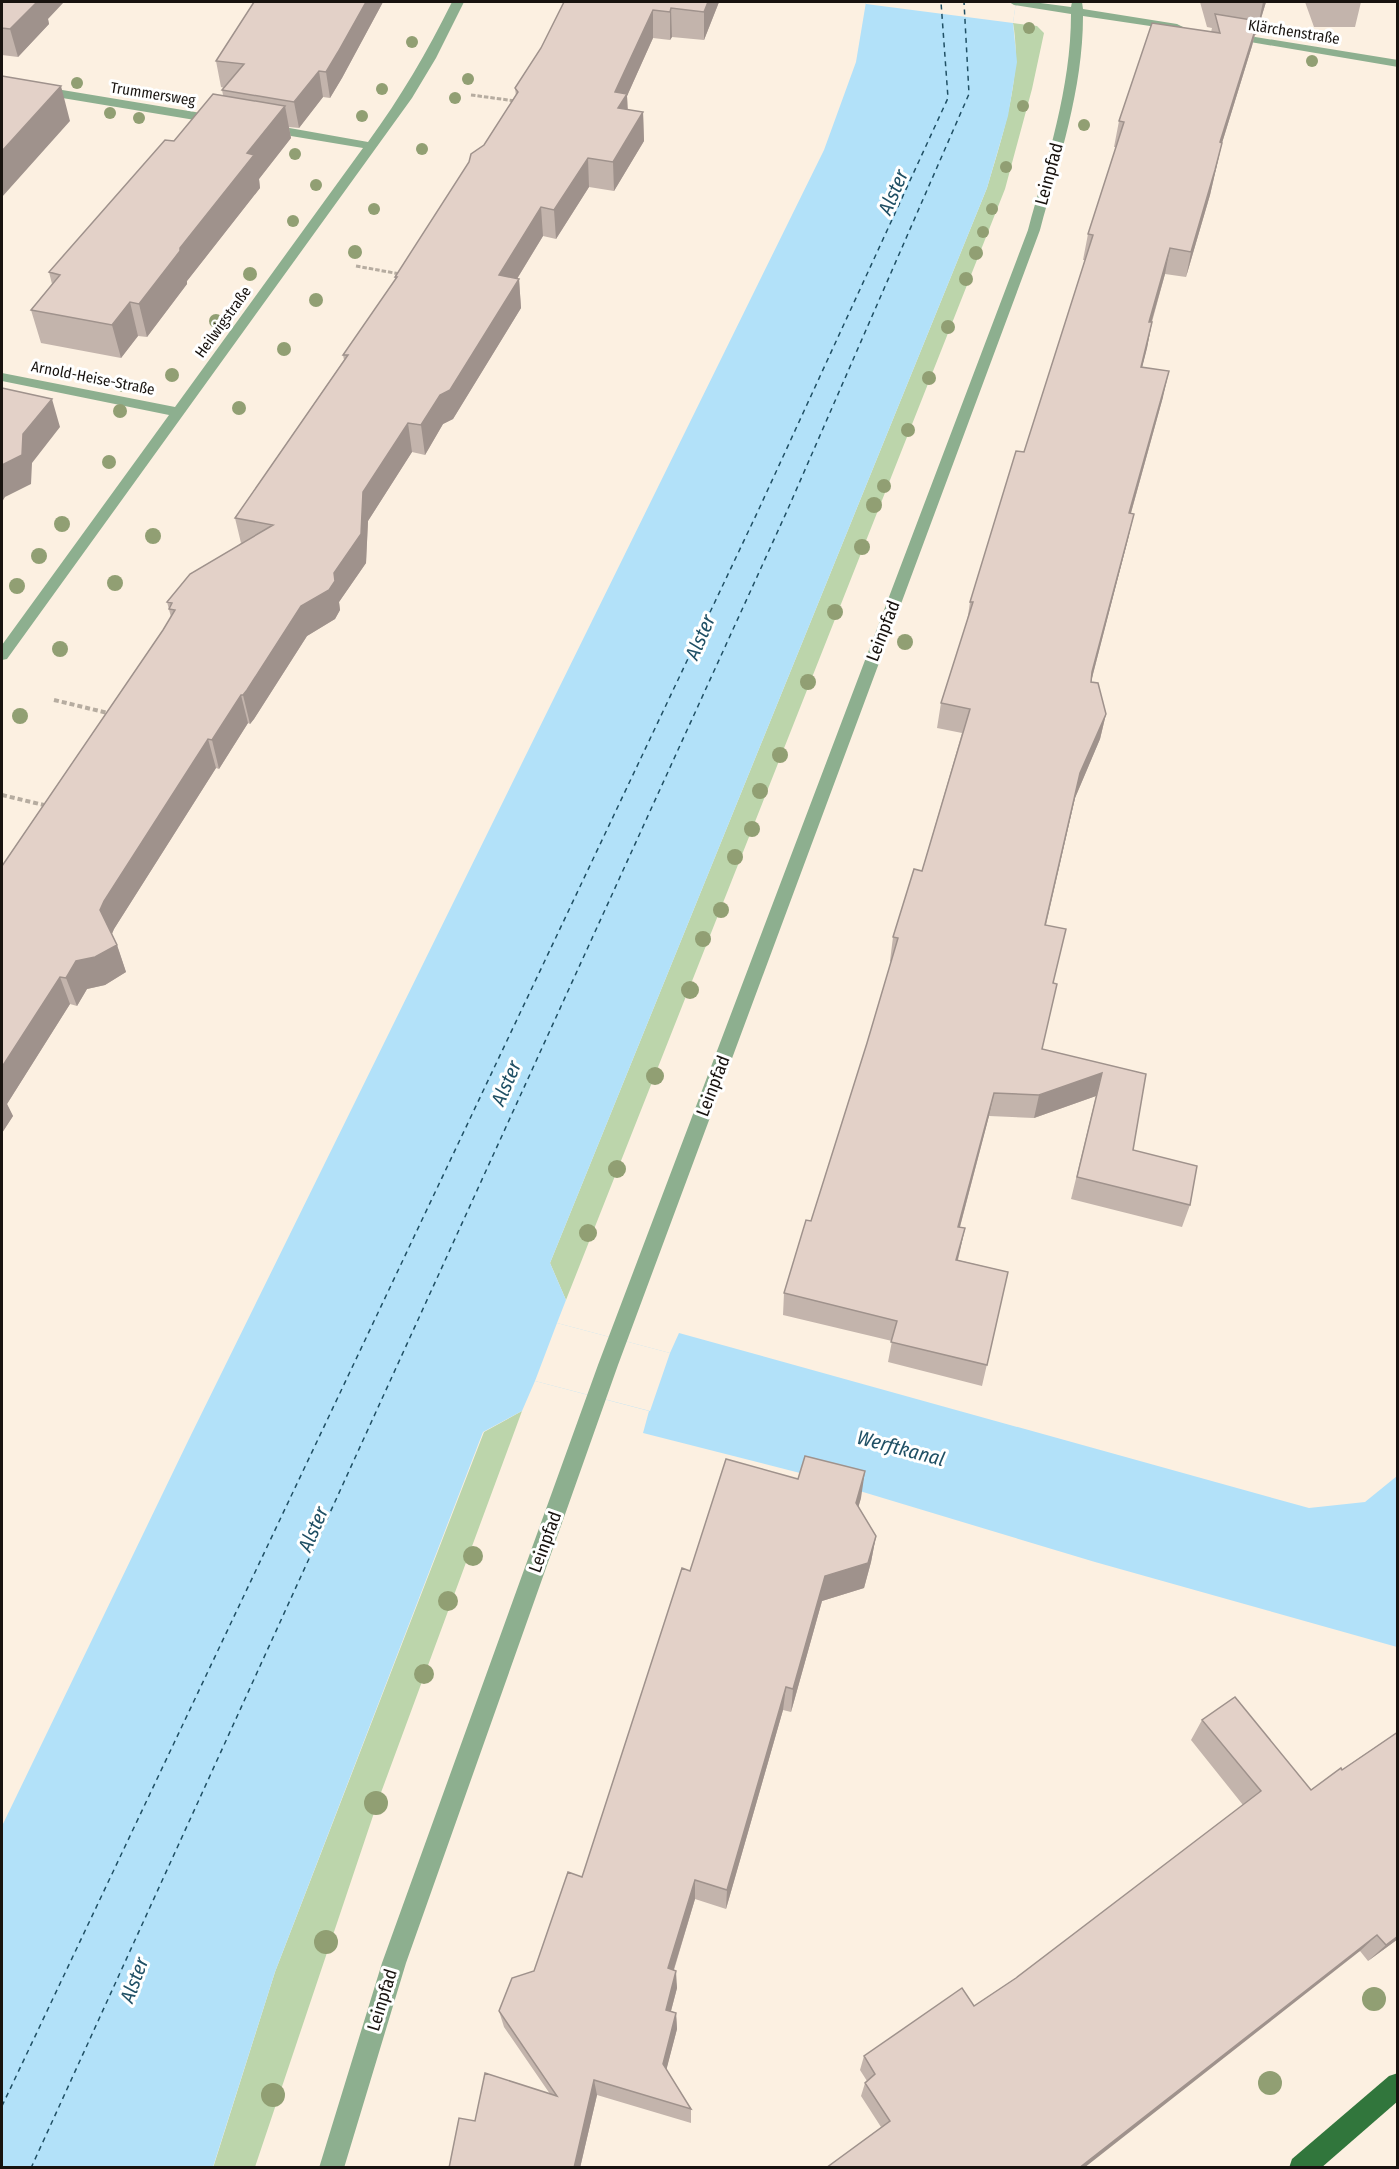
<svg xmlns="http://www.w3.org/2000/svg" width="1399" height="2169" font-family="'Fira Sans Condensed',sans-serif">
	<rect width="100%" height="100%" fill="#fcf0e1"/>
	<path fill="#bcd5ab" d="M1013 23 1037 26 1044 33 1032 89 1005 189 566 1300 550 1263 987 188C1002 137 1023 76 1013 23Z
		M522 1411 379 1798 255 2167 213 2168 275 1972 484 1432Z"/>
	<path fill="#b2e1f9" d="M866 2H1016L1013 23 1017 62 1008 116 987 188 550 1263 566 1300 557 1323 670 1353 679 1333 1309 1508 1365 1502 1397 1476V1647L1095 1562 800 1473 643 1433 649 1411 535 1381 522 1411 483 1432 275 1972 213 2167H2V1826L189 1439 824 150 856 62Z"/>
	<path fill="#fcf0e1" d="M866 2H1016L1013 23 866 4Z
		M557 1323 670 1353 650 1411 535 1381Z"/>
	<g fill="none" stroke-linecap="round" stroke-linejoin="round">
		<path stroke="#205065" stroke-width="1.5" stroke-dasharray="5 4.5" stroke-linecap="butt" d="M2 2106 758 511 948 98 941 2
			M31 2168 787 511 969 94 964 2"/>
		<path stroke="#b6aca0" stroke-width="3" stroke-dasharray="4.5 2" stroke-linecap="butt" d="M471 95 516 101
			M356 266 400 274"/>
		<path stroke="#b6aca0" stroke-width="4" stroke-dasharray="5 3" stroke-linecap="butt" d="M54 700 112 714
			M2 795 48 806"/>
		<path fill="#8daf8f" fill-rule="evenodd" d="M452 2H464L436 58 412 98 7 659 2 660V645L169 415 2 381V373L175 407 363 148 267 132 261 128 267 124 368 142C401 97 427 52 452 2Z
			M1009 2H1033L1071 7 1072 2H1082L1083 9 1177 24 1183 27 1177 30 1083 16C1083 89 1059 160 1040 230L618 1365 406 1963 344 2168H319L382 1963 598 1365 1028 230C1047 160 1071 88 1071 14L1014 5Z
			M1231 33 1398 60V67L1227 38V34Z
			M2 80 219 116 225 120 219 124 2 88Z"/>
		<path fill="#31763c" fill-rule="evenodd" d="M1398 2073V2101L1321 2168H1289L1292 2159 1389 2076Z"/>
	</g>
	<g fill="#919f73">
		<circle cx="1029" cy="28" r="6"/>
		<circle cx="1264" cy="29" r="6"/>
		<circle cx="412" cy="42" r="6"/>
		<circle cx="1312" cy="61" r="6"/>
		<circle cx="468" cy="79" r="6"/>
		<circle cx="77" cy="83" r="6"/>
		<circle cx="382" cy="89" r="6"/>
		<circle cx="153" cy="95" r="6"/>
		<circle cx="455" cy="98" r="6"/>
		<circle cx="1023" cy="106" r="6"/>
		<circle cx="110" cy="113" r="6"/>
		<circle cx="362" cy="116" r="6"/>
		<circle cx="139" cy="118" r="6"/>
		<circle cx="1084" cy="125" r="6"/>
		<circle cx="422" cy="149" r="6"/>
		<circle cx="295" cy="154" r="6"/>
		<circle cx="1006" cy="167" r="6"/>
		<circle cx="316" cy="185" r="6"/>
		<circle cx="374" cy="209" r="6"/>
		<circle cx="992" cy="209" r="6"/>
		<circle cx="293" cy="221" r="6"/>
		<circle cx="983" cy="232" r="6"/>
		<circle cx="355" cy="252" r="7"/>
		<circle cx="976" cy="253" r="7"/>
		<circle cx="250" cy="274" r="7"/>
		<circle cx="966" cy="279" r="7"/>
		<circle cx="316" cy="300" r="7"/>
		<circle cx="216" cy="321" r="7"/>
		<circle cx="948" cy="327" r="7"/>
		<circle cx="284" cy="349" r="7"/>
		<circle cx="41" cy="369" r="7"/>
		<circle cx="172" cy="375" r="7"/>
		<circle cx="929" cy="378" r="7"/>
		<circle cx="123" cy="385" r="7"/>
		<circle cx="239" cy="408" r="7"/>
		<circle cx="120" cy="411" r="7"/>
		<circle cx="908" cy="430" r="7"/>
		<circle cx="109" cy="462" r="7"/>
		<circle cx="884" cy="486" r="7"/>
		<circle cx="874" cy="505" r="8"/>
		<circle cx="62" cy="524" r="8"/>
		<circle cx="153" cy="536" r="8"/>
		<circle cx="862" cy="547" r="8"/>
		<circle cx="39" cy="556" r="8"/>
		<circle cx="115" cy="583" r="8"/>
		<circle cx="17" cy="586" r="8"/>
		<circle cx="835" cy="612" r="8"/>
		<circle cx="905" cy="642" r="8"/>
		<circle cx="60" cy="649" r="8"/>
		<circle cx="808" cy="682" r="8"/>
		<circle cx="20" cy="716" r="8"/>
		<circle cx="780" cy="755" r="8"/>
		<circle cx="760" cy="791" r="8"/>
		<circle cx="752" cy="829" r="8"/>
		<circle cx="735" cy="857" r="8"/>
		<circle cx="721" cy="910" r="8"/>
		<circle cx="703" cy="939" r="8"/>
		<circle cx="690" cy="990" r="9"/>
		<circle cx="655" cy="1076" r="9"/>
		<circle cx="617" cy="1169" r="9"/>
		<circle cx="588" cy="1233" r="9"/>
		<circle cx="473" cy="1556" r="10"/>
		<circle cx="448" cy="1601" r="10"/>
		<circle cx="424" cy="1674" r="10"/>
		<circle cx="376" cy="1803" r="12"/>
		<circle cx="326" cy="1942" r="12"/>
		<circle cx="1374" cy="1999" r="12"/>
		<circle cx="1270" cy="2083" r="12"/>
		<circle cx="273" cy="2095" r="12"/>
	</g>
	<path fill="#c3b4ac" d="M2 2 48 19 49 24 18 57 2 55Z
		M254 2H383L342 78 330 98 323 97 299 128 289 127 291 138 259 179 260 188 187 281V284L147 337 138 336 121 358 41 343 31 310 52 284 49 272 174 141 223 95 222 90 224 88 221 87 216 61Z
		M564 2H719L704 40 672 37 670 40 653 38 627 96 628 110 643 112 644 141 614 191 589 187 556 239 543 236 517 279H519L521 308 453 419 443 424 425 455 412 452 368 521 366 563 339 602 340 610 335 619 307 636 254 719 250 724 248 723 219 769 216 768 114 929 112 934 117 945 126 972 105 985 87 989 77 1006 70 1004 7 1104 13 1116 2 1133V866L163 630 171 617 167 602 241 543 235 518 344 360 343 355 395 280V277L484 145 516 96 515 88 541 48Z
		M1200 2H1266L1256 35H1255L1252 46 1222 143 1210 195 1186 277 1165 274 1152 322 1147 348 1142 367 1163 397 1131 513 1134 514 1128 539 1091 682 1106 714 1100 739 1075 798 1046 925 1053 983 1042 1049 1146 1074 1133 1150 1190 1205 1182 1227 1071 1199 1096 1096 1034 1118 989 1116 960 1227 965 1228 958 1260 1008 1272 982 1386 888 1362 892 1341 783 1315 784 1293 811 1221 867 1043 891 962 890 961 893 937 922 871 962 733 937 728 941 703 967 622 970 602 1024 452 1085 260H1083L1088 234 1116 147H1114L1119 121 1211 32 1212 28 1207 27Z
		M1305 2H1361L1355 27H1314Z
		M861 1498 858 1507 876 1536 871 1562 864 1588 822 1601 791 1712 783 1710 726 1909 695 1899 674 1970 677 1988 671 2011 676 2013 677 2029 666 2070 691 2109V2123L597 2095 580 2168H449L475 2121 550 2094 504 2027 499 2011 534 1971 582 1877 690 1571Z
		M1202 1720 1311 1790 1398 1732V1939L1368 1961 1360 1951 881 2127 861 2096 865 2083 867 2081 860 2070 864 2056 974 2006 1016 1978 1243 1805 1191 1740Z"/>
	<path fill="#9f928c" d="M37 2H64L48 19 49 24 18 57 10 29Z
		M366 2H383L342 78 330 98 326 72Z
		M708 2H719L704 40V12Z
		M1263 2H1266L1256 35Z
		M671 8 672 37 670 40V12Z
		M653 10V38L627 96 628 123 619 137 615 92Z
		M1258 21 1252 46 1222 143 1210 195 1186 277 1191 252 1220 142Z
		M319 71 323 97 299 128 294 102Z
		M61 86 70 121 2 197V151Z
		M285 106 291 138 259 179 260 188 187 281V284L147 337 139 304 247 153Z
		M643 112 644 141 614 191 613 162Z
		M588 158 589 187 556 239 554 210Z
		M541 207 543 236 501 305 499 275Z
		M1170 248 1165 274 1144 348 1149 322Z
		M519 279 521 308 453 419 443 424 425 455 421 425 440 395Z
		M130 302 138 336 121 358 112 325Z
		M1152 322 1147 348 1136 392 1141 367Z
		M1169 371 1163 397 1124 538 1129 513Z
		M52 399 60 427 32 463 31 484 5 497 2 502V465L23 434Z
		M408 423 412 452 368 521 366 563 339 602 340 610 335 619 307 636 254 719 250 724 243 695 301 606 334 573 363 492Z
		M1134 514 1128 539 1087 697 1092 672Z
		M241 695 248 723 219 769 212 740Z
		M1106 714 1100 739 1075 798 1040 949 1080 773Z
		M208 739 216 768 114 929 110 938 100 910 104 901Z
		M117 945 126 972 105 985 87 989 77 1006 66 978 76 961Z
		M60 977 70 1004 7 1104 13 1116 2 1133V1067Z
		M1102 1073 1096 1096 1034 1118 1039 1095Z
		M994 1093 989 1116 954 1249 958 1227Z
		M965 1228 960 1250 952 1282 956 1260Z
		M865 1471 861 1498 852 1529 856 1503Z
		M876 1536 871 1562 864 1588 822 1601 791 1712 793 1689 825 1576Z
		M786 1687 783 1710 726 1909 727 1890Z
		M695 1880V1899L669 1985 668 1968Z
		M1377 1935 1360 1951 1084 2168H1079Z
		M1398 1936V1939L1368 1961 1386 1945Z
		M676 1971 677 1988 667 2026 666 2010Z
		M676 2013 677 2029 664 2079 663 2064Z
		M594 2080 597 2095 580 2168H574Z"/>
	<path fill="#e3d1c8" stroke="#9f928c" stroke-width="1.5" d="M2 2H37L10 29 2 28Z
		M254 2H366L338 52 326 72 319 71 294 102 222 90 244 64 216 61Z
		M564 2H708L704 12 671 8 670 12 653 10 615 92 627 94 618 108 643 112 613 162 588 158 554 210 541 207 499 275 519 279 450 390 440 395 421 425 408 423 363 492 361 534 334 573 335 581 329 590 301 606 247 690 243 695H241L212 740 208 739 104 901 100 910 117 945 95 957 76 961 66 978 60 977 2 1067V866L163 630 175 610 169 609 172 603 167 602 190 574 273 525 235 518 348 355H343L397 277H395L469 162 471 154 484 145 518 92 515 88 541 48Z
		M1215 14 1258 21 1220 142 1222 143 1215 170 1191 252 1170 248 1149 322H1152L1141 367 1169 371 1129 513 1134 514 1092 672 1091 682 1098 683 1106 714 1080 773 1045 925 1066 929 1053 983 1057 984 1042 1049 1146 1074 1133 1150 1197 1166 1190 1205 1077 1177 1102 1073 1039 1095 994 1093 958 1227 965 1228 956 1260 1008 1272 987 1365 891 1342 897 1321 784 1293 806 1220 811 1221 867 1043 898 938 893 937 914 869 922 871 970 709 941 703 973 602H970L1016 451 1024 452 1093 235 1088 234 1124 122 1119 121 1152 23 1220 33Z
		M2 76 61 86 2 151Z
		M213 94 285 106 247 153 254 155 180 248V251L139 304 130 302 112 325 31 310 60 275 49 272 165 140 174 141Z
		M2 388 52 399 23 434 22 455 2 465Z
		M805 1456 865 1471 856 1503 876 1536 868 1563 825 1576 793 1689 786 1687 727 1890 695 1880 668 1968 676 1971 666 2010 676 2013 663 2064 691 2109 594 2080 574 2168H449L459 2118 475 2121 485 2073 557 2096 499 2011 512 1978 534 1971 568 1872 582 1877 682 1568 690 1571 726 1459 798 1479Z
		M1235 1697 1311 1790 1341 1768 1342 1770 1398 1732V1936L1386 1945 1377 1935 1079 2168H826L890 2121 865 2083 875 2074 864 2056 962 1988 974 2006 1016 1978 1261 1791 1202 1720Z"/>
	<g text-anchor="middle" stroke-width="6" stroke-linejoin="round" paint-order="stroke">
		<g font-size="15" fill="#18130f" stroke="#fff">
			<text transform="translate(1294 32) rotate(9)" y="5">Klärchenstraße</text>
			<text transform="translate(153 94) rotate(9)" y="5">Trummersweg</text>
			<text transform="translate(223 322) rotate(-54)" y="5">Heilwigstraße</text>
			<text transform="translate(93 378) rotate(11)" y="5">Arnold-Heise-Straße</text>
		</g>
		<g font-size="18" fill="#18130f" stroke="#fff">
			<text transform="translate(1049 174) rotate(-75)" y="6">Leinpfad</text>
			<text transform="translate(883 631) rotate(-69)" y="6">Leinpfad</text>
			<text transform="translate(713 1086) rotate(-69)" y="6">Leinpfad</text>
			<text transform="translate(545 1542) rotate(-70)" y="6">Leinpfad</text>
			<text transform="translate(382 2000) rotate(-73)" y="6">Leinpfad</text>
		</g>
		<g font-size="20" font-style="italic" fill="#205065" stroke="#fff">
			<text transform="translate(893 192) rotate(-67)" y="7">Alster</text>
			<text transform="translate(700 637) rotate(-67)" y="7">Alster</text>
			<text transform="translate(506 1083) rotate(-67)" y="7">Alster</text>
			<text transform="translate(901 1448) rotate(15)" y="7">Werftkanal</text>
			<text transform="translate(313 1529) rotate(-67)" y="7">Alster</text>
			<text transform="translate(134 1980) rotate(-70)" y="7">Alster</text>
		</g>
	</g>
	<rect width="1399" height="2169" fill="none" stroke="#18130f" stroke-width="6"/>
</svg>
